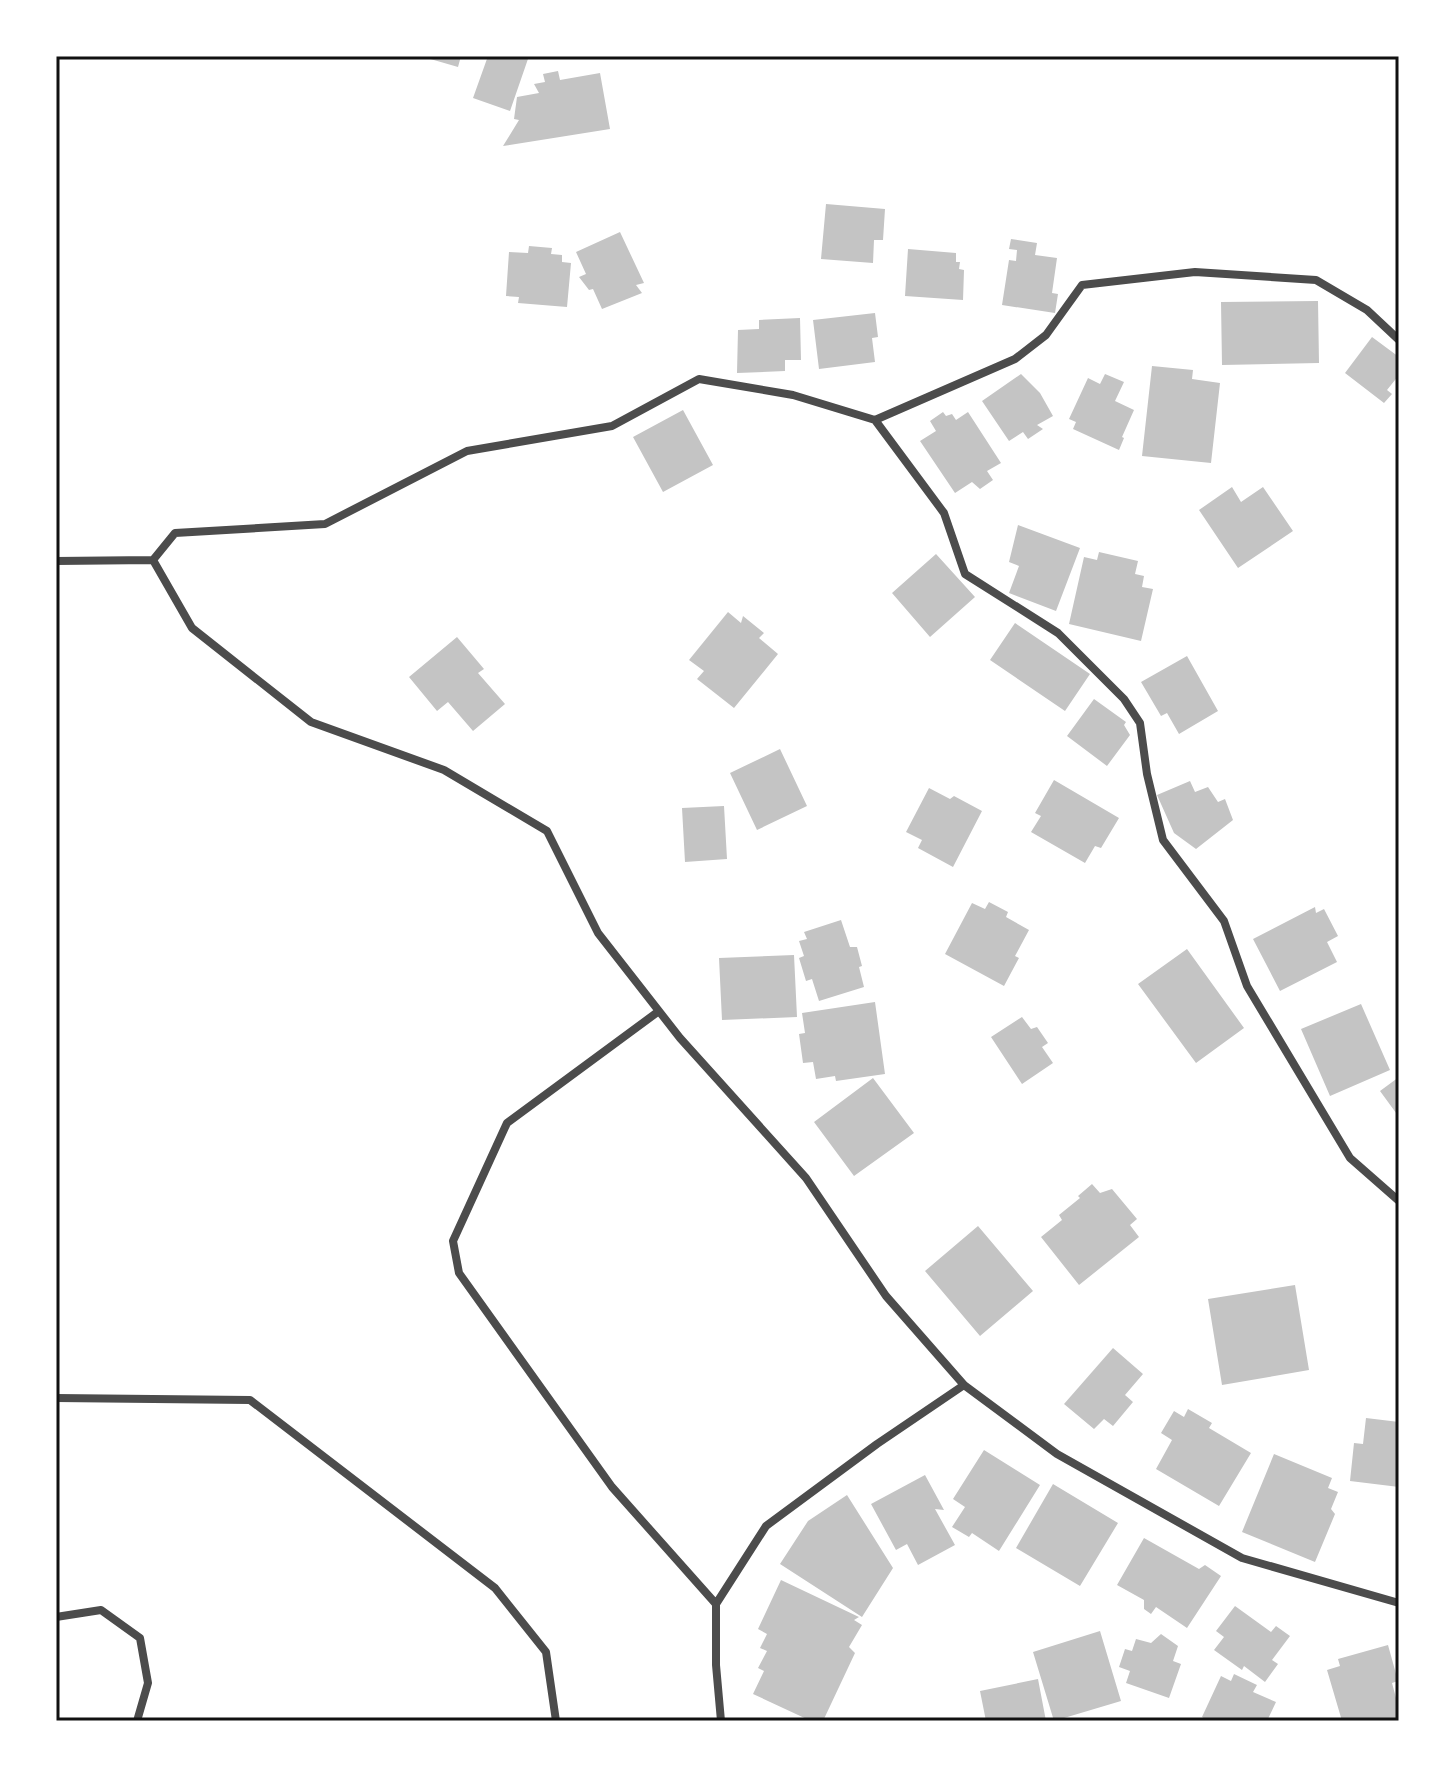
<svg xmlns="http://www.w3.org/2000/svg" width="1455" height="1777" font-family="'DM Sans',sans-serif">
	<rect width="100%" height="100%" fill="#fff"/>
	<path fill="#c4c4c4" d="M420 56H461L458 67Z
		M488 56H529L510 111 473 98Z
		M558 71 560 80 600 73 610 129 503 146 519 120 514 119 517 97 539 93 534 84 545 82 543 74Z
		M826 204 885 209 883 240H874L873 263 821 259Z
		M620 232 644 283 636 285 642 293 602 309 593 289 589 290 579 277 586 274 576 252Z
		M1011 239 1037 243 1035 255 1057 258 1052 293 1058 294 1055 313 1002 305 1009 260 1016 261 1017 250 1009 249Z
		M529 246 552 248 551 254 562 255V262L571 263 567 307 518 303 519 297 506 296 509 252 528 253Z
		M908 249 956 253V262H960L959 269 964 270 963 300 905 296Z
		M1318 301 1319 363 1222 365 1221 302Z
		M875 313 878 337 872 338 875 362 819 369 813 320Z
		M800 318 801 360H785V371L737 373 738 330 759 329V320Z
		M1372 337 1399 357V375L1387 390 1392 394 1384 403 1345 373Z
		M1152 366 1193 370 1192 379 1220 383 1211 463 1142 456Z
		M1021 374 1040 393 1053 416 1037 425 1043 429 1028 439 1023 432 1009 441 982 401Z
		M1105 374 1124 382 1115 401 1134 410 1122 437 1124 438 1119 450 1073 429 1076 422 1069 419 1088 378 1100 384Z
		M683 410 713 465 663 492 633 437Z
		M943 412 946 416 952 414 956 420 968 412 1001 463 987 471 993 480 980 489 972 482 955 493 920 441 936 431 930 421Z
		M1232 487 1241 502 1263 487 1293 531 1238 568 1199 510Z
		M1018 525 1080 548 1056 611 1009 593 1019 566 1009 562Z
		M1099 552 1138 561 1135 574 1144 576 1142 587 1153 589 1141 641 1069 624 1084 557 1097 560Z
		M936 554 975 597 930 637 892 593Z
		M728 612 741 623 743 616 764 633 759 638 778 654 734 708 697 679 704 671 689 660Z
		M1015 623 1090 674 1065 711 990 660Z
		M457 637 484 669 478 673 505 704 473 731 448 702 437 711 409 677Z
		M1187 656 1218 711 1179 734 1167 713 1161 716 1141 682Z
		M1094 699 1126 722 1124 725 1130 735 1107 766 1067 736Z
		M780 749 807 806 757 830 730 773Z
		M1054 780 1119 818 1101 848 1095 846 1085 863 1031 832 1041 816 1035 813Z
		M1190 781 1195 792 1208 787 1218 802 1225 799 1233 820 1196 849 1174 833 1157 795Z
		M929 788 950 799 954 796 982 811 953 867 918 848 922 840 906 832Z
		M724 806 727 859 685 862 682 808Z
		M989 902 1008 912 1006 917 1029 930 1015 956 1019 958 1004 986 945 954 972 903 985 909Z
		M1315 907 1316 913 1324 909 1338 936 1327 942 1337 962 1280 991 1253 939Z
		M841 920 850 947H857L862 966 859 967 864 987 819 1001 812 979 806 981 799 958 804 956 799 941 807 939 804 932Z
		M1187 949 1244 1028 1196 1063 1138 984Z
		M794 955 797 1017 722 1020 719 958Z
		M875 1002 885 1074 836 1081 835 1076 816 1079 813 1062 803 1063 799 1034 805 1033 802 1013Z
		M1361 1004 1390 1070 1330 1096 1301 1029Z
		M1022 1017 1031 1029 1037 1027 1048 1043 1042 1047 1053 1063 1022 1084 991 1037Z
		M1399 1077V1117L1380 1091Z
		M873 1078 914 1133 854 1176 814 1122Z
		M1092 1184 1100 1193 1112 1189 1137 1219 1130 1225 1139 1237 1079 1285 1041 1237 1062 1220 1059 1215 1080 1198 1078 1196Z
		M978 1226 1033 1291 980 1336 925 1271Z
		M1295 1285 1309 1370 1222 1385 1208 1299Z
		M1113 1348 1143 1374 1125 1395 1133 1402 1113 1426 1104 1419 1094 1429 1064 1404Z
		M1188 1409 1212 1423 1209 1428 1251 1453 1219 1506 1156 1469 1172 1440 1161 1433 1174 1411 1184 1417Z
		M1366 1418 1399 1422V1487L1350 1481 1354 1443 1363 1444Z
		M984 1450 1040 1485 999 1551 972 1533 969 1537 952 1527 965 1507 953 1499Z
		M1274 1454 1332 1478 1328 1488 1338 1492 1331 1509 1335 1514 1315 1562 1242 1532Z
		M925 1475 944 1510 935 1509 955 1545 918 1565 907 1544 896 1550 871 1504Z
		M1053 1484 1118 1523 1080 1586 1016 1548Z
		M847 1495 893 1568 862 1617 780 1564 808 1521Z
		M1144 1538 1199 1569 1205 1565 1221 1576 1187 1628 1156 1607 1151 1614 1144 1609V1600L1117 1585Z
		M781 1580 859 1617 854 1620 862 1625 849 1647 855 1653 823 1721H811L753 1694 764 1671 758 1668 767 1651 760 1648 767 1634 758 1629Z
		M1235 1606 1271 1632 1276 1626 1290 1636 1272 1660 1278 1664 1265 1682 1244 1666 1242 1670 1214 1650 1224 1637 1216 1631Z
		M1100 1631 1121 1701 1054 1721 1033 1652Z
		M1161 1634 1178 1646 1173 1661 1181 1664 1169 1698 1126 1683 1130 1671 1119 1667 1125 1649 1132 1651 1136 1639 1151 1643Z
		M1388 1645 1398 1681 1392 1683 1399 1709V1721H1342L1327 1670 1340 1666 1338 1659Z
		M1234 1674 1257 1685 1253 1692 1276 1702 1267 1721H1207L1202 1717 1221 1676 1231 1681Z
		M1038 1679 1046 1721H986L980 1691Z"/>
	<g fill="none" stroke-linecap="round" stroke-linejoin="round">
		<path stroke="#4c4c4c" stroke-width="8" d="M875 420 944 513 965 574 1058 633 1124 699 1140 723 1147 774 1163 840 1224 921 1247 986 1350 1158 1399 1201
			M153 560 175 533 325 524 467 451 612 426 699 379 793 395 875 420 1015 359 1046 335 1082 285 1195 272 1316 280 1367 310 1399 340
			M56 561 153 560 192 628 311 722 444 770 547 831 598 933 680 1038 806 1178 886 1296 964 1385 1057 1454 1242 1558 1399 1603
			M659 1011 507 1123 453 1241 459 1273 612 1487 716 1604
			M56 1398 250 1400 495 1588 546 1652 556 1721
			M56 1617 101 1610 140 1638 148 1683 137 1721
			M721 1721 716 1665V1604L766 1526 877 1444 964 1385"/>
	</g>
	<rect width="1455" height="1777" fill="none" stroke="#ffffff" stroke-width="116"/>
	<rect x="58" y="58" width="1339" height="1661" fill="none" stroke="#111" stroke-width="3"/>
</svg>
